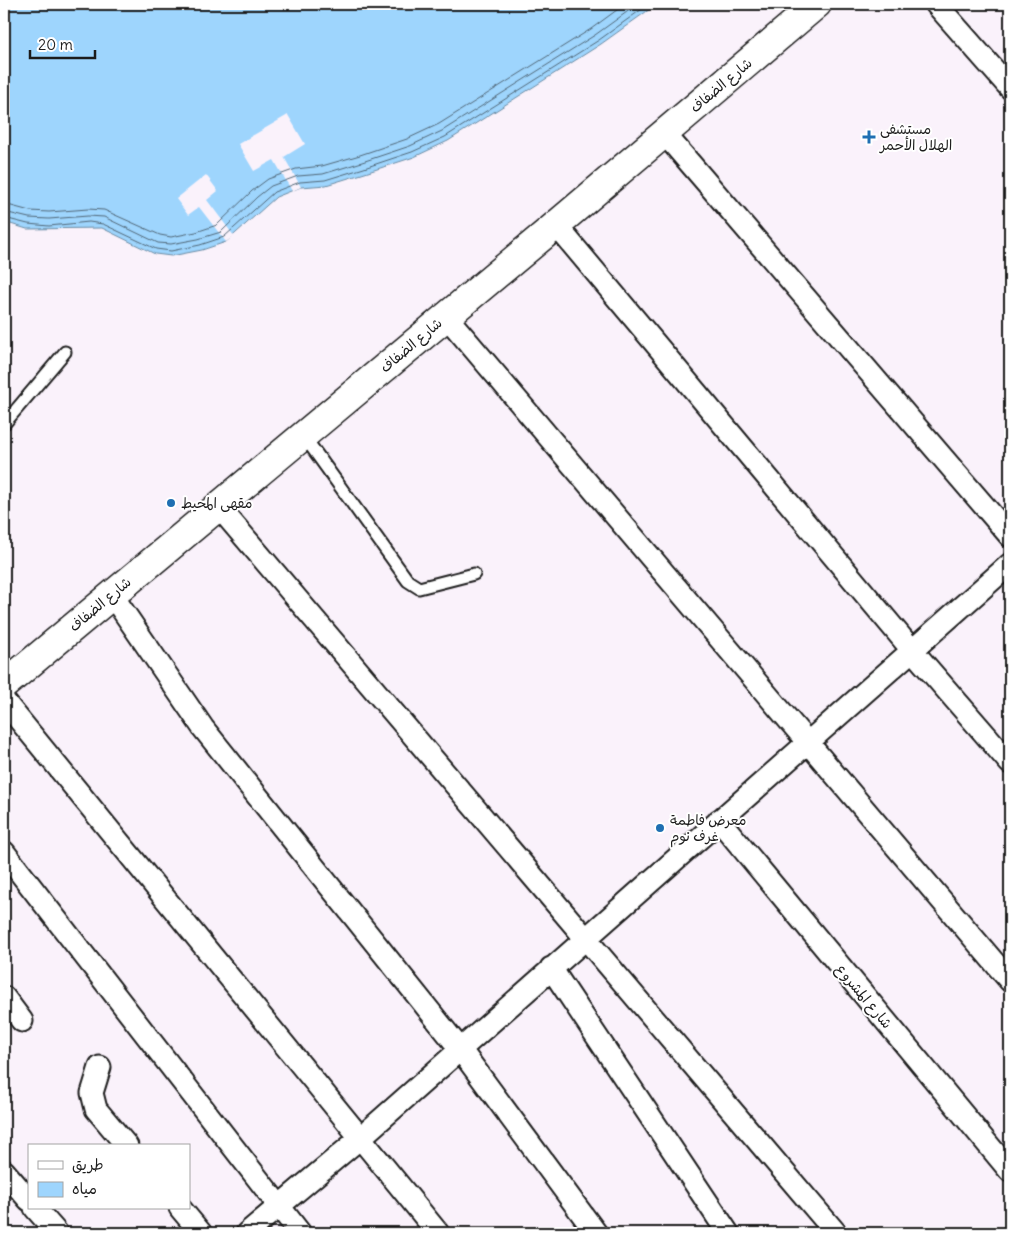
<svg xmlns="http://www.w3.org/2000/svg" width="1014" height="1237" font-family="Delius,'Playpen Sans Arabic',sans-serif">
	<rect width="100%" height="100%" fill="#faf2fb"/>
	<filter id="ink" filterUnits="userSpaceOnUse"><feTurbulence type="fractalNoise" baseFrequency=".02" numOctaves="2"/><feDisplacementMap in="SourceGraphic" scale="10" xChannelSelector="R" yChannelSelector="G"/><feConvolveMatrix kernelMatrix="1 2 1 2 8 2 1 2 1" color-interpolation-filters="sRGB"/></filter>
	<g filter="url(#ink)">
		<path fill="#9ed5fd" stroke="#6a8ba3" d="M4 4H657L601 44 448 141 414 157 365 173 326 185 301 187 276 197 226 242 202 250 171 256 155 254 102 228 27 229 4 222Z"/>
		<path fill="#faf2fb" d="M288 115 305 144 284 157 301 187 292 191 274 160 254 171 238 144Z
			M206 175 218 191 207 200 234 236 226 242 199 207 188 215 176 199Z"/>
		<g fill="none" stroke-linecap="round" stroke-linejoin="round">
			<path stroke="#506676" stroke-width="1" d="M4 204 30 211 49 212 88 209 104 210 160 235 171 237 196 232 217 225 252 191 268 179 296 169 322 166 360 155 407 139 439 124 591 29 625 4
				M4 212 29 218 49 219 88 216 104 217 158 243 171 244 198 239 221 232 257 197 271 186 298 176 323 174 362 162 410 146 442 131 595 35 638 4
				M4 218 28 224 49 226 89 222 103 224 156 249 171 251 200 245 224 237 274 192 300 182 325 180 364 168 412 152 445 137 599 40 649 4"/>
			<g stroke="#1c1c1c" stroke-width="15">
				<path id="service" d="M4 424 65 352
					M303 435 408 581 419 588 474 574"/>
			</g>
			<g stroke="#1c1c1c" stroke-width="25">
				<path id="minor" d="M936 4 1010 88
					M664 133 1010 536
					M556 225 912 650 1010 763
					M446 316 1010 981
					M218 506 836 1233
					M112 595 203 728 460 1049 596 1233
					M4 701 438 1233
					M719 820 1010 1171
					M4 852 300 1233
					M551 968 728 1233
					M4 997 22 1021
					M100 1067 92 1093 96 1109 127 1146
					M4 1171 29 1200
					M35 1208 57 1233
					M180 1208 201 1233
					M247 1233 359 1139 1010 564"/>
			</g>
			<g stroke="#1c1c1c" stroke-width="31">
				<path id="tertiary" d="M4 685 556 225 817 4"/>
			</g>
			<use href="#service" stroke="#fff" stroke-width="11"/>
			<use href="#minor" stroke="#fff" stroke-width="21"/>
			<use href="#tertiary" stroke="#fff" stroke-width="28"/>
		</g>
	</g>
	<g fill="#1f6fb2" stroke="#fff" stroke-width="2">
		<path d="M866.5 129.5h5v5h5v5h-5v5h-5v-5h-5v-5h5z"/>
		<circle cx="171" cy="503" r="5"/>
		<circle cx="660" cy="828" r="5"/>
	</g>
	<g text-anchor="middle" stroke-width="4" stroke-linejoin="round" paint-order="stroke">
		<g font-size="14" fill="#1c1c1c" stroke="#fff">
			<text transform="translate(721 85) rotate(-40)" y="5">شارع الضفاف</text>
			<text transform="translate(411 345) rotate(-40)" y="5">شارع الضفاف</text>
			<text transform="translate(100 604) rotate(-40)" y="5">شارع الضفاف</text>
			<text transform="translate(864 996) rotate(50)" y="5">شارع المشروع</text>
		</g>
		<g font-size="14" fill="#1c1c1c" stroke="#fff" text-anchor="start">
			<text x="880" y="134">مستشفى<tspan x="880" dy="16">الهلال الأحمر</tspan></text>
			<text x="181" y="508">مقهى المحيط</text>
			<text x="670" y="825">معرض فاطمة<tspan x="670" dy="16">غرف نوم</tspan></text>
		</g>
	</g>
	<rect width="1014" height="1237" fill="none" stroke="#fff" stroke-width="20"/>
	<rect x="10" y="10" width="994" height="1217" fill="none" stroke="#1c1c1c" stroke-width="2" filter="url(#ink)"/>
	<rect x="28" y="1144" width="162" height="65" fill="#ffffff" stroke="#a4a4a4"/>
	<rect x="38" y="1161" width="25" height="8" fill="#ffffff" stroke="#a4a4a4"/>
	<text x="72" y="1170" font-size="15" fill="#1c1c1c">طريق</text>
	<rect x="38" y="1182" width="25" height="15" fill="#9ed5fd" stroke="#a4a4a4"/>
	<text x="72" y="1194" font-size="15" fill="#1c1c1c">مياه</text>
	<path d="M30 50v8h65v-8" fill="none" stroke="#1c1c1c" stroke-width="2.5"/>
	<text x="38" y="50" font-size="15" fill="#1c1c1c" stroke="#ffffff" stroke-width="4" paint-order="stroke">20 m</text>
</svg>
